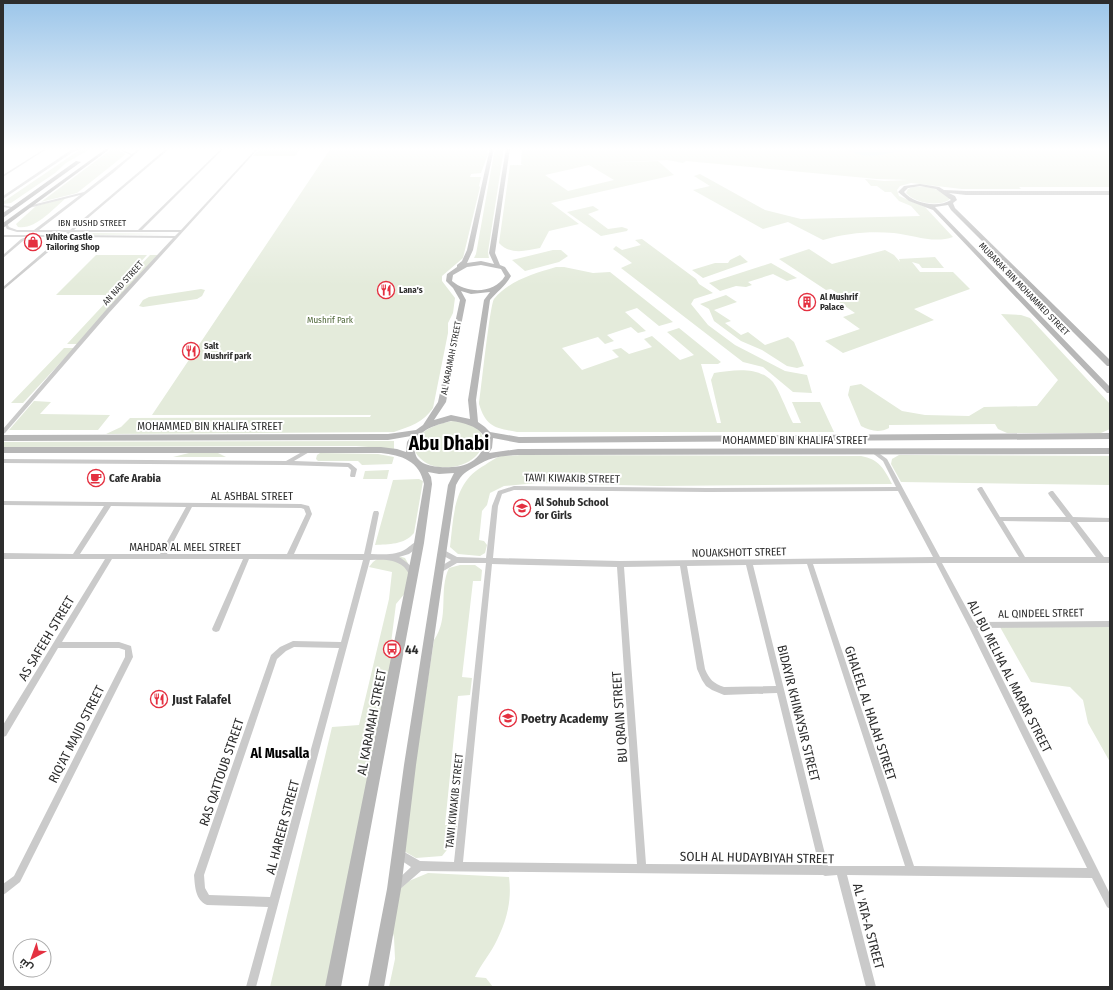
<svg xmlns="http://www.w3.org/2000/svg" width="1113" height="990" font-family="'Fira Sans Condensed',Cairo,sans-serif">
	<rect width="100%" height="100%" fill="#fff"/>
	<path fill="#e4ebdb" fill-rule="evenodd" d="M92 148 66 163 55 173 11 203 3 204V202L81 149Z
		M113 148 126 154 77 193 41 202Z
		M261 148H301L295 156H253Z
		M331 148H487L488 154 481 173 471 174 470 177H481L479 186 480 187 463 258 442 276V281L455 298 453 313 448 323V333L433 408C424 422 409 427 394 432L106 434 121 427 130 418 370 417 371 415H152Z
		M495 148H504L488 252 489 258H474L476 254Z
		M522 148H1109L1110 187H1019L1021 189H962L911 183 900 186 897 190 899 196 925 207 953 237C934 244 913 235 894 233 870 231 846 233 823 240L788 222 763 229 693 190 710 186 694 176 700 174 765 210 801 219 920 216 911 206 899 201 891 192H885L877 186H871L865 179 884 181 909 180 877 179 686 161 683 163 668 160 595 163 658 161 674 175 551 203 579 224 549 231 540 248C525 251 510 255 499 243L510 165H523L521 164ZM589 165 614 180 568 191 545 175Z
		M913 187C928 185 938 189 950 197L949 200C938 207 915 203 906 193L908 189Z
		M66 198C53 209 35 230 18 227L16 224 36 206Z
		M593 206 599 210 588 214 608 229 622 227 628 229 627 231 601 236 567 212Z
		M74 233 171 234H172L71 235Z
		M642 239 696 279 699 284 713 293 694 299 691 304 708 325 735 345 785 371 807 375 812 393 793 392 763 367 743 362 621 268 632 263 613 249 616 246 622 250 641 245 635 240Z
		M809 249 832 264 885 250 894 255 900 262 899 259 935 257 944 268H922L919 264 912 262 920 272H953L970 289 914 309 934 320 843 353 825 341 860 329 843 317 855 313 839 302 847 299 831 289 826 290 779 259Z
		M553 250H561L568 256 559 262 525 271 512 260Z
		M96 255H147L110 295H56Z
		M150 255H158L77 344H67Z
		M740 255 748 262 703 278 692 270 715 263H728L730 260Z
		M771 263 797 278 787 281 773 274 748 282 752 285 746 287 736 286 720 291 709 283Z
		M556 267H564L593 273 610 272 673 322 659 326 637 308 625 312 646 331 638 333 631 327 607 335 614 341 605 344 598 337 562 348 582 370 619 357 612 350 621 348 629 354 652 347 644 339 652 336 680 360 694 355 667 332 679 328 721 362 718 364H701L717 423H721L711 380 714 373C733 370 757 366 772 381 778 387 788 414 793 423H801L792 402H820L834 432H517C495 428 486 427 479 404 481 391 490 304 494 299 510 280 533 274 556 267Z
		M201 289 205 290 202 296 197 299 143 307 139 306 143 300 149 297Z
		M726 295 737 302 714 310 731 321 725 323 741 335 748 332 765 345 788 337 794 342 804 366 797 368 787 366 762 350 741 341 714 321 709 309 700 304Z
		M1001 314 1021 315 1030 318 1110 404V429L1101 433H1007L998 429 995 424 889 425V428C880 433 870 431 861 426L848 395 850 386 861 384 902 411 925 415 969 416 984 407 1037 406 1058 380Z
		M64 348H74L23 403H11Z
		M34 401 51 402 40 414 110 415 98 430H9Z
		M454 421C460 422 469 423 474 426 487 434 485 448 475 457 462 469 434 472 421 459 398 438 438 422 454 421Z
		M394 441V449L356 446 3 447V442Z
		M189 453H218L226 457H173Z
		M320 453 378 454 394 457 392 464 362 465 358 461H318L316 459 317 455Z
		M520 455 861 456C879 459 884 469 892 484L659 486 537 483 504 486 490 493 487 505 482 511 479 540 484 541 487 545 485 553 480 556 458 554 450 547C454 515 453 482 485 465 489 462 494 459 498 457 505 455 513 456 520 455Z
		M899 455 1110 456V485L901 482 891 464 892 459Z
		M389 470 387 479H363L365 471Z
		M419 479 423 481 414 533C404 545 389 544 375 545L393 480Z
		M381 556H398L405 558 409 565 406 592 396 604 391 643 396 656 327 987H270L332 727 359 725 389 599 392 572 369 567 373 562Z
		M460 565H475L482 570 481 581H473L462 677 472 678 470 695 458 696 445 825 457 826 455 840 442 856 416 858 402 850 434 640C450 617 438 591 449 568Z
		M1110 626V762L1088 723 1083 700 1070 687 1031 682 1000 627Z
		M428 873 509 877C512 900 507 920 497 940 491 953 481 964 475 977L486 978 493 987H389L395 959 394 937 391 927 400 889 409 881Z"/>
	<path fill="#c7deeb" d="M851 148H900L904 150C885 155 863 160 846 149Z"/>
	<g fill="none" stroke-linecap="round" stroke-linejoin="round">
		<path fill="#cacaca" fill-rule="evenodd" d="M46 148H48L3 177V175Z
			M82 148H85L73 152 3 199V196L71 150Z
			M116 148H118L132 154 140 148H142L113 173 39 230H70L167 148H169V149L74 230H138L222 148H224L142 230H181L257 148H259L109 313 5 433 3 434V429L105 311 173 238 66 237 3 290V287L61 237H29V239L23 241 3 258V255L21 239 27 237H3V235H64L67 232H17L7 229 4 224 5 223H7L9 227 17 230H34L80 195 29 208H28V206L84 192 131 155ZM72 232H179L175 236 68 235Z
			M3 205 16 208 14 209 3 207Z
			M309 448 312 450 311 451 294 461 349 463 351 464 357 469 355 477H351L350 476 351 470 348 467 286 465 3 463V459L286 461Z
			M873 449 887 459 940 557H1019L977 489 980 487H982L1000 517H1066L1049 495 1048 493 1051 491H1053L1073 517 1110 518V522H1077L1104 557H1110V563H942L974 622 1110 621V627L977 628 1110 894V909L1107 907 1092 878 847 875 876 987H866L837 875 825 876 823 875 421 871 399 890 396 892 393 890 391 887 393 884 411 867 396 857 394 854 396 851 399 849 420 861 454 862 486 563H457L440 573 438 572 437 570 438 568 451 560 440 554 439 552 440 550 442 549 457 557 486 558 492 506 498 491 514 486 707 488 896 487 883 461 871 452 870 451 871 450ZM514 490 707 492 898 491 933 557 620 561 493 558 498 506 502 494ZM1003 521 1070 522 1096 557H1025ZM936 563 969 627 1087 868 914 866 813 564ZM492 564 617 567 637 864 463 862ZM807 564 905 866H828L753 565ZM746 565 776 686 724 687C714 684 709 679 705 669L687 566ZM680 566 697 669 702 680 706 686 712 690 724 695 777 693 819 865 646 864 624 567Z
			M3 501 301 504 309 506 312 514 294 554H364L373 513 374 511H378L379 513 371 554C383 554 395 556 406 549 411 546 414 541 420 542L421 544 420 546 409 554 399 557C407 562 412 566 416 574L415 576C409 577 408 571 404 567 393 558 382 560 370 560L256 987H246L268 907 207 905C195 900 195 886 194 875L271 655 280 647 293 641 341 642 363 560 249 559 220 629 219 631 216 632 213 631 212 629 243 559H112L62 642H119L131 646 133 657 20 882 6 893 3 895V884L14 876 125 657V650L119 648H58L6 736 3 737V725L105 559H3V553L73 554 104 506 3 505ZM111 506 186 507 160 554H80ZM192 507 301 508 304 509 306 514 287 554H167ZM294 647 339 648 270 897 209 895 205 888 204 875 277 659 286 651Z"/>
		<path fill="#b7b7b7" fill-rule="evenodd" d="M490 148H494L473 250 467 263 481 261 494 264 489 253 506 148H510L495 253 500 265 505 267 511 276C506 285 497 292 490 300L476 400 478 422 485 427 490 432 519 437 1110 433V439L519 443 493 438 492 448 489 453 518 449 1110 448V454L518 455C501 456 491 457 476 466 466 472 462 473 456 485L416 765 401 889 384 987H368L387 889 404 765 448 485 454 473 439 474 428 472 431 477 432 484 424 543 341 987H325L414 543 424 484C420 461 401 455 381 453H3V447H381L397 449 406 452 407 442 411 436 388 440 3 441V435L388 434 416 430 423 425 438 402 460 300 453 288 446 281 447 274 457 267V265L462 261 467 250ZM481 265 501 269 505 276C494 294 467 294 452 281L453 275 467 267ZM461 291 471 294 490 292 484 300 468 400 470 419 451 415 434 420 446 402 466 300ZM451 421C469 423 497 432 479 455 473 463 462 467 452 467 439 468 413 467 415 448 415 442 417 438 421 434 429 426 441 424 451 421Z
			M920 184 939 187 944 190 966 191H1110V195H966L949 193 955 196 957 200 953 203 955 208 1110 360V366H1107L951 210 948 205 935 207 1110 387V393H1107L933 210 909 201 898 192 904 186ZM920 186 936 189 951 200C938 208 914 204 904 192L908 188Z"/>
		<path fill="#a5a5a5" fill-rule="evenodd" d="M107 148H111L3 228V223Z
			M76 161 81 162 3 218V213Z"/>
	</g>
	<linearGradient id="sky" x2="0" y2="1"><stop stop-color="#9bc5e9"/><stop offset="0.52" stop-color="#fff"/><stop offset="1" stop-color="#fff" stop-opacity="0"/></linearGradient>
	<rect width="1113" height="286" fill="url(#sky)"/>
	<defs>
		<g id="shop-ring" transform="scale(0.9)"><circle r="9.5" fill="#fff" stroke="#e43040" stroke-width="1.5"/><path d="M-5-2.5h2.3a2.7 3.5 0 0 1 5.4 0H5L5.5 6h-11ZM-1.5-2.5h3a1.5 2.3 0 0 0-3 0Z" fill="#e43040"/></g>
		<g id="restaurant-ring" transform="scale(0.9)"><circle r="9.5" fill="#fff" stroke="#e43040" stroke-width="1.5"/><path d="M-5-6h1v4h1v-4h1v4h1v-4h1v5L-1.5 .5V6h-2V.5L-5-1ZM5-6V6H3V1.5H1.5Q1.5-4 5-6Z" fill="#e43040"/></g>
		<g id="building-ring" transform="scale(0.9)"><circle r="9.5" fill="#fff" stroke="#e43040" stroke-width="1.5"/><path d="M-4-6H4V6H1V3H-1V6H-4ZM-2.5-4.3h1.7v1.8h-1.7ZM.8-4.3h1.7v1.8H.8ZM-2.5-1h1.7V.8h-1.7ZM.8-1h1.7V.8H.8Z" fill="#e43040"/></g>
		<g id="cafe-ring" transform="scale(0.9)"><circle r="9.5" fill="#fff" stroke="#e43040" stroke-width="1.5"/><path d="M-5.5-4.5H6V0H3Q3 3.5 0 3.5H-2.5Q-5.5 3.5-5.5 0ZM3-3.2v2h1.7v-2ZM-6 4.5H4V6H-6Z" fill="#e43040"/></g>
		<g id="school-ring" transform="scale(0.9)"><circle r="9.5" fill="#fff" stroke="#e43040" stroke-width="1.5"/><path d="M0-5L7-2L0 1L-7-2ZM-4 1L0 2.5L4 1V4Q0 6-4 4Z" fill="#e43040"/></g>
		<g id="bus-ring" transform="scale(0.9)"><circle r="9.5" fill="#fff" stroke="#e43040" stroke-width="1.5"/><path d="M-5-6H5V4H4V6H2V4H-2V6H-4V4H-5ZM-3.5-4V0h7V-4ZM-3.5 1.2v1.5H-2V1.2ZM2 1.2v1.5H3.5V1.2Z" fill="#e43040"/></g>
	</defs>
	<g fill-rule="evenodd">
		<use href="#shop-ring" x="33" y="242"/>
		<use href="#restaurant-ring" x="386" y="290"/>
		<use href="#building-ring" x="807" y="302"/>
		<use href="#restaurant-ring" x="191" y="351"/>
		<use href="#cafe-ring" x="96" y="478"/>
		<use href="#school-ring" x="522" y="508"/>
		<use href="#bus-ring" x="392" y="649"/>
		<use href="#restaurant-ring" x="159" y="699"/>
		<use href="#school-ring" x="508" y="718"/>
	</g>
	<g text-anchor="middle" stroke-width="4" stroke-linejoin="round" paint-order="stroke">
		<g font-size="9" fill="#2d2d2d" stroke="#fff">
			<text x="92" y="226">IBN RUSHD STREET</text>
			<text transform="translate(123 283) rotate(-48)" y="3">AN NAD STREET</text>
			<text transform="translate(1024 289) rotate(46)" y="3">MUBARAK BIN MOHAMMED STREET</text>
			<text transform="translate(451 358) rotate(-79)" y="3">AL KARAMAH STREET</text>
		</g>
		<g font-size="9" font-weight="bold" fill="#2d2d2d" stroke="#fff" text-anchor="start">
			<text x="46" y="240">White Castle<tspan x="46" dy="10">Tailoring Shop</tspan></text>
			<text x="399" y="293">Lana's</text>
			<text x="820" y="300">Al Mushrif<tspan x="820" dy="10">Palace</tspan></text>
			<text x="204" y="349">Salt<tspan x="204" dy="10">Mushrif park</tspan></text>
		</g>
		<g font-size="9" fill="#51693b" stroke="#fff">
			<text x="330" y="323">Mushrif Park</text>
		</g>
		<g font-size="11" fill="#2d2d2d" stroke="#fff">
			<text x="210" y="430">MOHAMMED BIN KHALIFA STREET</text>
			<text x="795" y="444">MOHAMMED BIN KHALIFA STREET</text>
			<text transform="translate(572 478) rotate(1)" y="4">TAWI KIWAKIB STREET</text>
			<text x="252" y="500">AL ASHBAL STREET</text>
			<text x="185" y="551">MAHDAR AL MEEL STREET</text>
			<text transform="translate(739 552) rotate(-1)" y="4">NOUAKSHOTT STREET</text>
			<text transform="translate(1041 613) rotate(-1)" y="4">AL QINDEEL STREET</text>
			<text transform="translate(454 801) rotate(-84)" y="4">TAWI KIWAKIB STREET</text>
		</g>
		<g font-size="11" font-weight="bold" fill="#2d2d2d" stroke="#fff" text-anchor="start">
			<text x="109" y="482">Cafe Arabia</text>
			<text x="535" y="506">Al Sohub School<tspan x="535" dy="13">for Girls</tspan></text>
		</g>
		<g font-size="13" fill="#2d2d2d" stroke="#fff">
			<text transform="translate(46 638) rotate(-59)" y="5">AS SAFEEH STREET</text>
			<text transform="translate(1010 676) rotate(63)" y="5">ALI BU MELHA AL MARAR STREET</text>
			<text transform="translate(799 713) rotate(76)" y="5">BIDAYIR KHINAYSIR STREET</text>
			<text transform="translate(871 713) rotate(72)" y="5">GHALEEL AL HALAH STREET</text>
			<text transform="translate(619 717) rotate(-94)" y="5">BU QRAIN STREET</text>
			<text transform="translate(371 722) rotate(-79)" y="5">AL KARAMAH STREET</text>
			<text transform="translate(76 734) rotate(-63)" y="5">RIQ'AT MAJID STREET</text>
			<text transform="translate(221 772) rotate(-71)" y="5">RAS QATTOUB STREET</text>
			<text transform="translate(282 827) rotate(-75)" y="5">AL HAREER STREET</text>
			<text transform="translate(757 857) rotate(1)" y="5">SOLH AL HUDAYBIYAH STREET</text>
			<text transform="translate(869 926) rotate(75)" y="5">AL 'ATA-A STREET</text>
		</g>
		<g font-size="13" font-weight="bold" fill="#2d2d2d" stroke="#fff" text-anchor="start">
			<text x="405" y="654">44</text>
			<text x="172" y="704">Just Falafel</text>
			<text x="521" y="723">Poetry Academy</text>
		</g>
		<g font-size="14" font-weight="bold" fill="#000" stroke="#fff">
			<text x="280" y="758">Al Musalla</text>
		</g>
		<g font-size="19" font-weight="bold" fill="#000" stroke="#fff">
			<text x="449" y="450">Abu Dhabi</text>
		</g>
	</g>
	<rect width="1113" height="990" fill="none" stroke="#2d2d2d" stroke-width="8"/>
	<g transform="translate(32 958) rotate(221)"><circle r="19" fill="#ffffff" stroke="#ababab"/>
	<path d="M0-3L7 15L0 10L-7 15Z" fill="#e43040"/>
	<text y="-6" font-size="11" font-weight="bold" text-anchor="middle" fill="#2d2d2d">ش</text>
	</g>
</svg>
